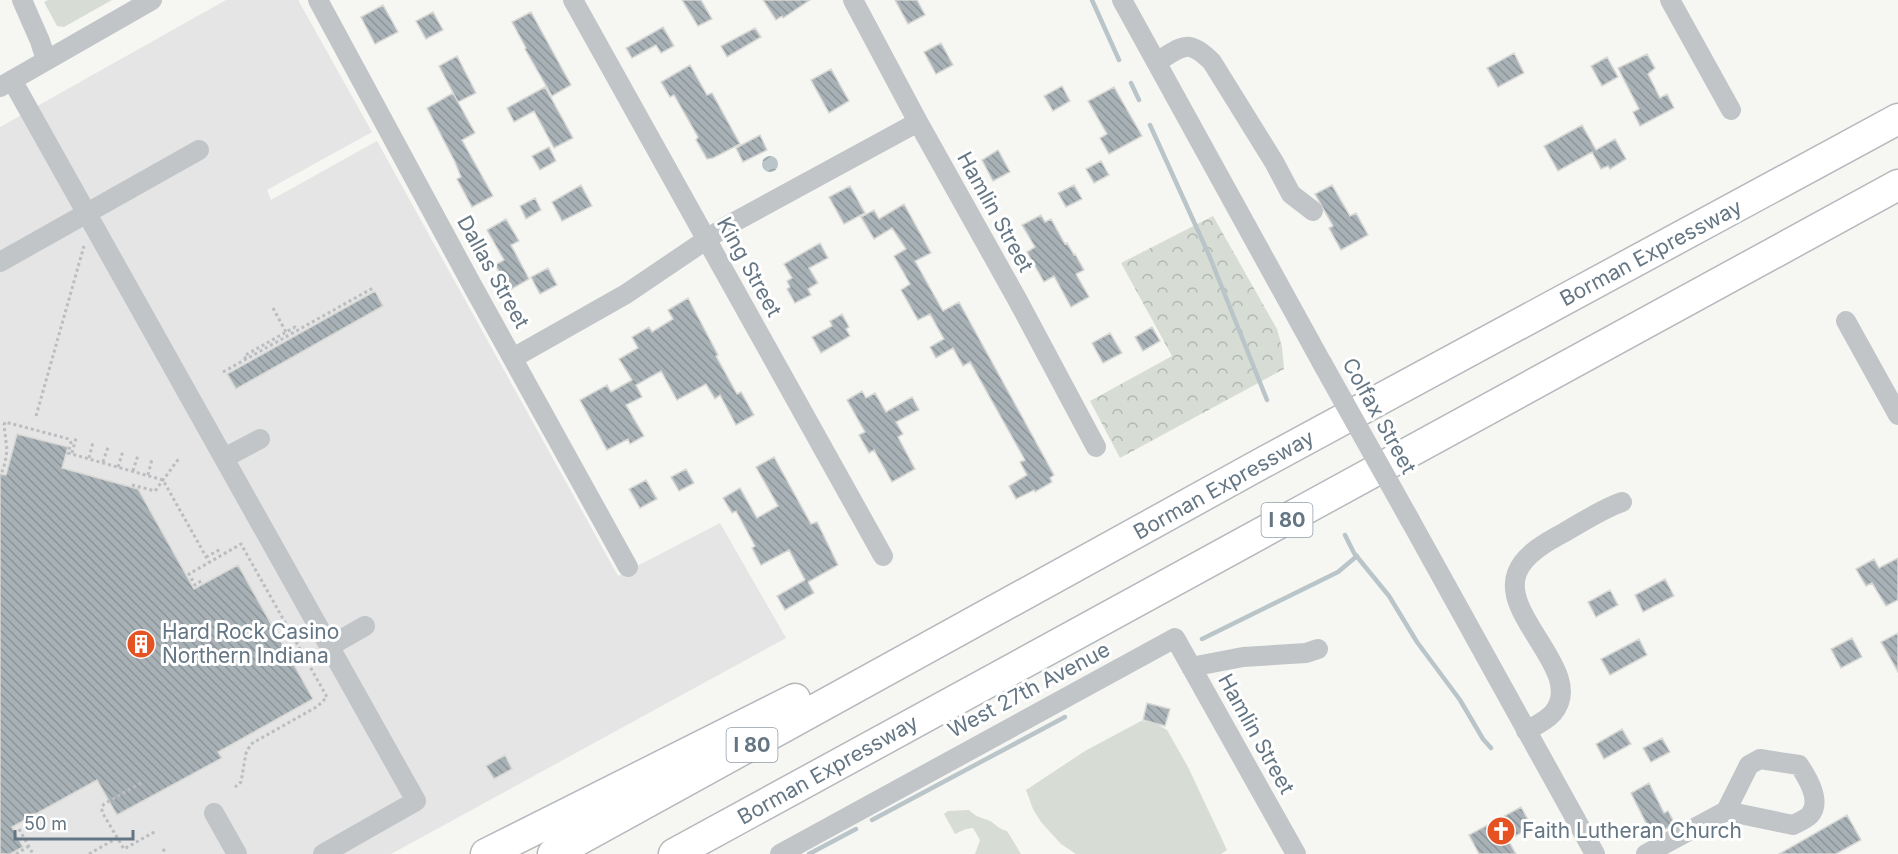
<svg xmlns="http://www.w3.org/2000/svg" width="1898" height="854" font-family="Inter,sans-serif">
	<defs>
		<pattern id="forest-crowns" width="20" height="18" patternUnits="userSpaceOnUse" patternTransform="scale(1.5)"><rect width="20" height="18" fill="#d7ddd4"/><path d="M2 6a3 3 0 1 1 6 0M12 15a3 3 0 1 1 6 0" fill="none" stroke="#b2b8b2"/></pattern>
		<pattern id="water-waves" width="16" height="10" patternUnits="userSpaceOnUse" patternTransform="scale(1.5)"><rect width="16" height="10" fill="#b9c5c9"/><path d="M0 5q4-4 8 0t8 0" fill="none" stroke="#9aa5a9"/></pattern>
		<pattern id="building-back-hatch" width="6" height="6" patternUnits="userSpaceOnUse" patternTransform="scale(1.5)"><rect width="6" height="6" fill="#a8b1b6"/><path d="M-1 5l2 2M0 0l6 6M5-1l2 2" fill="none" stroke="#8c959a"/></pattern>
	</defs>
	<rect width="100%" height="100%" fill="#f6f6f3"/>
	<path fill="#e4e5e4" d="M226 0H298L372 132 267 190 271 200 377 141 618 576 720 523 786 638 391 854H0V127Z"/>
	<path fill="#d7ddd4" d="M48 0H112L64 27 57 26 44 2Z
		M1141 721 1155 723 1167 730 1188 767 1227 850 1221 854H1076L1061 844 1041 822 1033 809 1026 790 1085 751Z
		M969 810C976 817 979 817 988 820 995 823 998 829 1007 831L1021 854H975L980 840 973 828 966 829 955 834 944 814 948 811Z"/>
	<path fill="url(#forest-crowns)" d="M1213 216 1277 329 1282 347 1284 369 1120 458 1090 401 1172 356 1121 263Z"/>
	<path fill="url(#water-waves)" d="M762 164a8 8 0 1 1 16 0a8 8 0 1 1-16 0Z"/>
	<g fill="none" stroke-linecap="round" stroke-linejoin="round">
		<path stroke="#b9c5c9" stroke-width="4.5" d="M1092 0 1119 60
			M1131 83 1139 100
			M1150 125 1209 255 1267 400
			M1345 535 1354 553 1389 596 1417 642 1460 700 1483 739 1491 748
			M1202 639 1338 572 1357 556
			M872 820 1065 717
			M809 854 856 829"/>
	</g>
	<path fill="url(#building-back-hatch)" stroke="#d8d8d5" stroke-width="1.5" d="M682 0H701L712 19 698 26Z
		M763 0H810L783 18 782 16 776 20Z
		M895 0H917L925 15 908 24Z
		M383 5 398 32 375 44 361 17Z
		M433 12 443 30 426 39 416 21Z
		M531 12 571 85 552 96 525 49 526 48 512 22Z
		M663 27 674 46 661 53 656 45 632 58 626 48Z
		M755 28 761 37 727 57 721 46Z
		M941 43 953 65 936 74 924 52Z
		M1514 53 1524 73 1498 87 1487 68Z
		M1647 54 1655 68 1648 74 1660 98 1667 94 1674 108 1640 126 1633 112 1639 109 1618 68Z
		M457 56 476 93 458 102 439 66Z
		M1607 57 1618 77 1602 86 1591 66Z
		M690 65 707 95 712 93 740 144 713 158 707 159 696 140 698 137 674 95 670 97 661 82Z
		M831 69 849 101 829 113 811 80Z
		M1062 86 1070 101 1053 111 1044 96Z
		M545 87 573 138 554 148 534 111 514 122 507 108Z
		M1114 87 1142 136 1109 154 1100 138 1107 134 1088 101Z
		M453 93 475 133 462 140 493 196 472 207 457 179 461 177 455 162 427 108Z
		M1582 125 1596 150 1615 139 1626 159 1610 169 1608 166 1601 169 1592 152 1558 171 1544 146Z
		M760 135 767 150 743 162 736 148Z
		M549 147 556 161 540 170 532 156Z
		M998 150 1010 172 993 181 982 160Z
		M1101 161 1109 175 1094 183 1086 169Z
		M581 185 592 206 562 221 552 202Z
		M1074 185 1082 199 1066 207 1058 193Z
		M1332 185 1350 216 1356 213 1368 235 1341 250 1329 228 1333 226 1315 194Z
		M850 186 865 213 844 224 829 197Z
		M535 198 541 210 526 219 520 206Z
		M904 204 931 253 915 261 943 311 959 302 1054 475 1050 478 1052 482 1035 492 1034 490 1016 499 1009 486 1027 475 1020 462 1025 460 970 362 963 366 953 348 936 358 930 347 944 339 930 314 918 320 901 290 910 284 894 256 906 249 892 228 874 239 861 217 874 210 879 219Z
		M1041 215 1045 222 1051 219 1065 244 1067 243 1074 255 1075 254 1084 270 1076 274 1089 297 1071 307 1054 276 1044 282 1027 252 1035 247 1022 225Z
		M506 219 519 241 511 245 529 279 510 290 495 265 504 260 487 230Z
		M820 243 828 258 809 268 818 283 808 289 811 295 795 303 787 289 790 287 787 281 792 278 784 264Z
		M548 268 557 285 540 294 531 277Z
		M375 291 383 306 236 389 227 374Z
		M688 298 718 355 716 356 737 394 741 392 754 415 736 425 720 395 715 399 706 384 677 400 661 371 636 385 642 397 626 405 644 436 630 444 628 439 607 450 580 400 607 385 611 392 632 380 619 359 638 348 632 337 649 327 652 332 673 319 668 310Z
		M842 314 849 327 846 329 850 336 821 353 812 337 832 326 830 321Z
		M1152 327 1160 341 1143 351 1135 337Z
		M1110 333 1122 353 1103 363 1092 343Z
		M862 391 866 398 875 393 886 412 912 397 919 410 896 422 903 434 898 437 915 469 892 482 874 450 869 453 859 435 865 432 847 400Z
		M17 434 68 447 62 468 138 489 194 589 238 565 313 699 218 752 222 758 117 815 97 780 12 827 23 847 10 854H0V474L6 475Z
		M774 457 811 524 817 522 838 565 808 582 814 593 785 610 777 596 805 580 789 550 761 565 752 548 755 546 736 511 732 513 723 498 740 488 757 518 778 506 756 467Z
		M686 469 694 483 679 491 671 477Z
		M646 480 657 499 640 508 629 489Z
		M1898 558V600L1886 606 1872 583 1866 586 1856 569 1874 559 1879 568Z
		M1665 579 1674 596 1643 612 1635 595Z
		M1610 590 1618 605 1596 617 1588 602Z
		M1898 633V672L1881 642Z
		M1852 638 1862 657 1841 668 1831 649Z
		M1639 639 1647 655 1610 675 1601 659Z
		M1147 703 1170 709 1165 726 1143 720Z
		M1622 729 1631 744 1604 759 1596 744Z
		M1662 738 1670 752 1651 762 1643 748Z
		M505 755 512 769 494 779 486 766Z
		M1649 783 1664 813 1668 811 1675 824 1647 839 1640 826 1646 823 1631 793Z
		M1521 807 1532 827 1508 840 1516 854H1479L1469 835Z
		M1847 815 1861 840 1836 854H1779Z"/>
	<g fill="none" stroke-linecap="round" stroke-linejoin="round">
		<g stroke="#b6b9bc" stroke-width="33">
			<path id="highway" d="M486 854 795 699
				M553 854 1266 461 1898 119
				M674 854 1898 185"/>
		</g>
		<path stroke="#bbbdc0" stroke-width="3" stroke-dasharray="3 3" stroke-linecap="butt" d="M273 308 286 332
			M246 359 244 356 295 327 297 330
			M223 372 373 288
			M36 416 84 246
			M72 453 76 438
			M89 458 93 442
			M103 462 108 447
			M118 467 123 451
			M133 471 138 455
			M148 475 152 459
			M0 478 5 463 7 450 4 425 5 422 69 439 71 443 68 453 163 480 209 562
			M132 485 155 491 180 457
			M206 557 221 549
			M201 581 195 585 189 574 241 544 327 697 318 706 251 744 246 753 241 782 235 787
			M141 783 104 804 102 807V812L124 849 156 831
			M19 829 33 854
			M163 849 166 854
			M16 854 29 846
			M89 854 117 838"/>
		<path stroke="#c1c5c8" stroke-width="20" d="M22 0 40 41 46 60
			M318 0 472 285 628 567
			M573 0 883 556
			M853 0 918 122 1017 299 1096 447
			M1122 0 1322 363
			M1670 0 1731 110
			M1156 62C1183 47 1187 37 1212 62L1274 162 1291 194 1313 211
			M12 80 416 801 323 854
			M0 87 152 0
			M0 262 199 150
			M1846 321 1898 415
			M513 358 626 294 725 227 918 122
			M224 458 260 439
			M1410 520 1595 854
			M330 646 365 626
			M1191 667 1243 657 1306 653 1318 649
			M1526 731C1535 726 1546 721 1553 713 1587 673 1500 617 1517 573 1524 554 1548 541 1565 532 1584 521 1602 509 1622 502
			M214 813 237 854
			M780 854 1175 638 1296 854
			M1646 854 1726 811 1749 765 1760 759 1799 765C1807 777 1822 801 1810 815 1806 819 1799 822 1793 825L1726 811"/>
		<use href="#highway" stroke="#fff" stroke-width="30"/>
		<path stroke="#c1c5c8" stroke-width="20" d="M1322 363 1410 520"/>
	</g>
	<defs>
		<g id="building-disc" transform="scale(1.5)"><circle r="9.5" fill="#e65322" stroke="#fff"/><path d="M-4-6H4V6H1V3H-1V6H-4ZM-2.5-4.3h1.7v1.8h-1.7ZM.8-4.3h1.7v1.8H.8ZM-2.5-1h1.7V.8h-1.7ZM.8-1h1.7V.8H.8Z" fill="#fff"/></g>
		<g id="church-disc" transform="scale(1.5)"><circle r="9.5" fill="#e65322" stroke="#fff"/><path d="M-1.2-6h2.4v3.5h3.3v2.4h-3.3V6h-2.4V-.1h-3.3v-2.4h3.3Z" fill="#fff"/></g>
	</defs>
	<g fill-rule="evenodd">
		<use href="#building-disc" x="141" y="644"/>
		<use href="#church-disc" x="1501" y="831"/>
	</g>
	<g text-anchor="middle" stroke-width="6" stroke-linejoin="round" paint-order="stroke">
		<g fill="#fff" stroke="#929fa9" stroke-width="1.5">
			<rect x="1261.5" y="503" width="51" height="34" rx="4.5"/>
			<rect x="726.5" y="728" width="51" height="34" rx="4.5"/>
		</g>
		<g font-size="20" font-weight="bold" fill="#647684">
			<text x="1287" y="527">I 80</text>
			<text x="752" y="752">I 80</text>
		</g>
		<g font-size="21" fill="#647684" stroke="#fff">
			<text transform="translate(995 212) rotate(61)" y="7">Hamlin Street</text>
			<text transform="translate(1651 253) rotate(-28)" y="7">Borman Expressway</text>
			<text transform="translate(749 267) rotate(61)" y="7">King Street</text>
			<text transform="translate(493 272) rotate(61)" y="7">Dallas Street</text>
			<text transform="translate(1379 416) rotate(61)" y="7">Colfax Street</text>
			<text transform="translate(1224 485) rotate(-29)" y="7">Borman Expressway</text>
			<text transform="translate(1029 690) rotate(-28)" y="7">West 27th Avenue</text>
			<text transform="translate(1256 734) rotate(61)" y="7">Hamlin Street</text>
			<text transform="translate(828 770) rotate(-29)" y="7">Borman Expressway</text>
		</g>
		<g font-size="21" fill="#647684" stroke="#fff" text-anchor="start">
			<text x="162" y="639">Hard Rock Casino<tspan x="162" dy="24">Northern Indiana</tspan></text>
			<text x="1522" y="838">Faith Lutheran Church</text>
		</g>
	</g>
	<path d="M15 830v9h118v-9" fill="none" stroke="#647684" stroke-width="3"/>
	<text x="24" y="830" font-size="18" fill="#647684" stroke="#ffffff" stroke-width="4.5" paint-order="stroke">50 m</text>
</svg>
